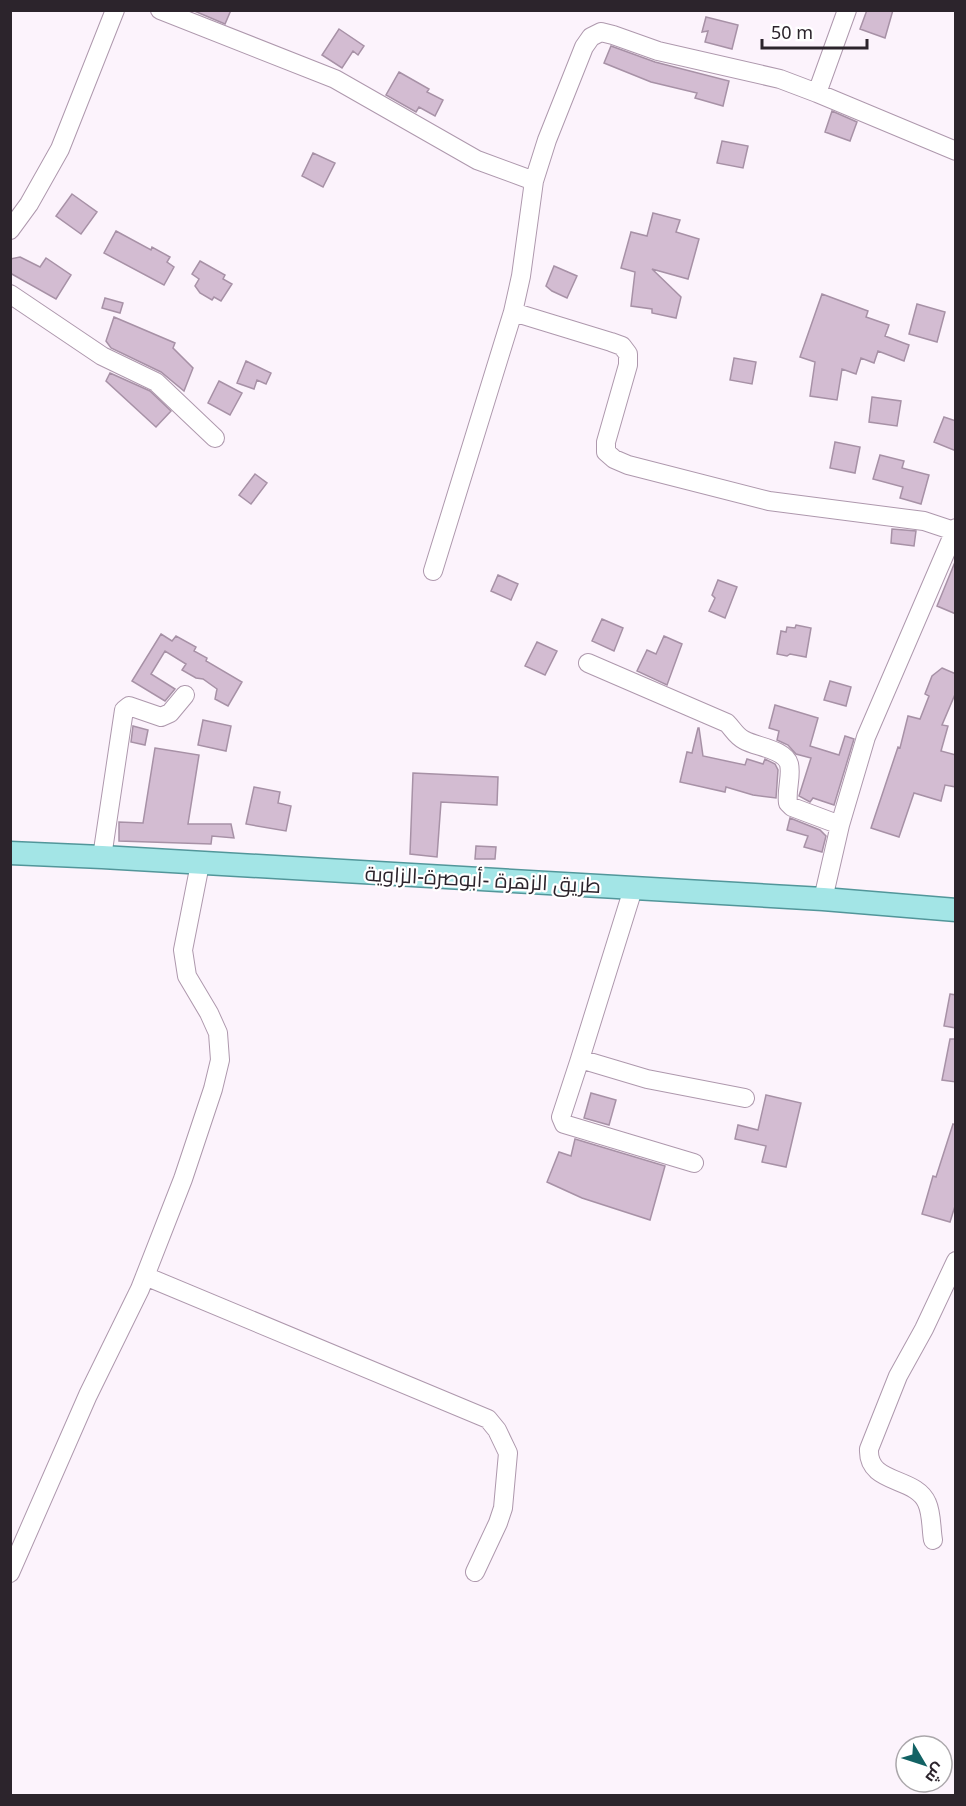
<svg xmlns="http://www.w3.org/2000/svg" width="966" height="1806" font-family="'Noto Sans',Cairo,sans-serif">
	<rect width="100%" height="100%" fill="#fcf3fc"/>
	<path fill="#d3bcd2" stroke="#a791a6" stroke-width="1.5" d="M192 10H231L225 24Z
		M867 10H893L885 38 860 29Z
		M706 17 738 25 732 49 705 42 708 31 702 32Z
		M339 29 364 46 358 55 353 51 342 68 322 55Z
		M611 46 655 62 729 81 723 106 695 98 697 93 651 82 604 63Z
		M399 72 429 89 427 92 443 100 435 116 419 107 416 112 386 95Z
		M832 111 857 122 850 141 825 132Z
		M722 141 748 146 743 168 717 163Z
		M313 153 335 163 323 187 302 176Z
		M72 194 97 212 81 234 56 216Z
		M653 213 680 220 676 232 699 239 688 279 652 269 681 297 676 318 652 313V309L631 306 635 272 621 268 631 232 647 236Z
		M116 231 151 250 152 247 170 257 167 262 174 267 164 285 104 253Z
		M20 257 40 267 46 258 71 275 56 299 10 273V259Z
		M200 261 225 275 223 279 232 284 221 301 214 297 212 300 200 293 195 286 199 279 192 274Z
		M554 266 577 276 567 298 552 291 546 286Z
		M822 294 868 311 866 317 889 325 885 336 909 345 904 361 878 351 874 363 861 358 856 374 842 369 837 400 810 396 815 362 800 357Z
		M105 298 123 303 120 313 102 308Z
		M917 304 945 312 937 342 909 334Z
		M114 317 175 343 173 348 193 368 184 391 161 372 111 348 106 341Z
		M734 358 756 362 752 384 730 380Z
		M246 361 271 373 266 384 257 380 254 389 237 383Z
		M110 373 150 391 171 411 156 427 106 381Z
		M219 381 242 393 230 415 208 403Z
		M872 397 901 401 897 426 869 422Z
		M944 417 956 421V451L934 442Z
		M835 442 860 447 855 473 830 468Z
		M880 455 904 461 902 468 929 475 921 504 900 498 903 487 873 479Z
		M255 474 267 483 251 504 239 495Z
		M892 529 916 531 914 546 891 543Z
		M955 562H956V614L937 606Z
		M498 575 518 584 511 600 491 591Z
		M718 580 737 587 725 618 709 611 715 598 712 595Z
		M602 619 623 628 614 651 592 641Z
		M796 625 811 628 806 657 790 654 787 656 777 654 781 631 786 632 787 627 795 628Z
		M161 634 172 641 176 636 196 647 194 651 207 658 206 661 242 682 228 706 215 699 217 689 203 679 196 678 182 670 186 664 165 651 151 674 175 689 165 701 132 681Z
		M664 636 682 644 667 685 637 671 647 650 656 654Z
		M537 642 557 651 545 675 525 666Z
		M942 668 956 674V692L942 725 948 726 941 751 956 755V787L945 785 941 801 914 793 899 837 871 828 898 747 900 748 908 716 920 719 929 696 925 694 932 676Z
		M830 681 851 687 846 706 824 700Z
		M775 705 818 718 810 746 839 755 845 736 854 739 834 805 813 798 810 802 799 796 811 758 796 754 788 745 777 740 779 731 769 728Z
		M203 720 231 726 226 751 198 745Z
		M133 726 148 730 145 745 131 742Z
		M698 728H699L703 756 745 765 747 759 763 764 765 759 775 764 778 770 776 798 753 795 726 787 725 792 680 782 687 752 692 753Z
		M155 748 199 755 188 824H231L234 838 212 836 211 844 119 841V822L143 823Z
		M413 773 498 777 497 805 441 802 437 857 410 854Z
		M254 787 280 792 278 803 291 806 286 831 246 824Z
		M790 818 820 830 826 836 822 852 804 847 808 836 787 830Z
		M476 846 496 847 495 859H475Z
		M950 994 956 995V1028L944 1026Z
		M950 1039H956V1082L942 1080Z
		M591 1093 616 1100 609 1125 584 1118Z
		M766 1095 801 1103 786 1167 762 1162 766 1146 735 1139 738 1125 758 1130Z
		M953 1124 956 1125V1203L950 1222 922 1214 933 1176 936 1177Z
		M575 1139 665 1166 650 1220 582 1198 547 1182 559 1152 571 1156Z"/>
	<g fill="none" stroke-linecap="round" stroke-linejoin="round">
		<g stroke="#ae98ad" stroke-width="20">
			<path id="minor" d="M160 10 335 79 477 160 534 181
				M817 93 847 10
				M10 230 29 204 60 149 115 10
				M10 294 102 356 156 382 215 438
				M513 312 611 342 622 346 628 354V365L606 442V452L614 459 628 465 769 501 924 521 954 531
				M433 571 513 312 521 276 534 181 547 140 584 47 591 37 601 32 613 35 658 51 780 79 817 93 956 151
				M588 663 727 723C733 729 736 736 744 740 756 747 785 749 789 764 792 776 786 790 788 803L792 807 840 825
				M102 857 124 710 129 706 161 717 170 713 185 695
				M633 889 580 1059 647 1079 745 1098
				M823 899 840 825 866 737 956 528
				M580 1059 561 1117 564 1124 694 1163
				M145 1276 488 1419 497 1430 508 1453 503 1508 498 1523 475 1572
				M933 1540C931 1529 932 1514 927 1503 916 1476 867 1485 869 1449L898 1376 924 1329 956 1261
				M10 1573 88 1395 140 1289 183 1179 213 1089 220 1060 218 1033 209 1013 187 976 183 950 200 864"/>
		</g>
		<g stroke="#52969a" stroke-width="25">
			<path id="major" d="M10 853 102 857 823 899 956 910"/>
		</g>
		<use href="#minor" stroke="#fff" stroke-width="18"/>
		<use href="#major" stroke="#a3e5e6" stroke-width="22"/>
	</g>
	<g text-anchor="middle" stroke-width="4.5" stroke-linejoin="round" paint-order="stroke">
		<g font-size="21" fill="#2c242c" stroke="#fff">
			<text transform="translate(483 880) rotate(3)" y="7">طريق الزهرة -أبوصرة-الزاوية</text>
		</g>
	</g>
	<rect width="966" height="1806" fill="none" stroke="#2c242c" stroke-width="24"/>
	<g transform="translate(924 1764) rotate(129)"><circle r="28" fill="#ffffff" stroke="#aba7ab" stroke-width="1.5"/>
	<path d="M0-4.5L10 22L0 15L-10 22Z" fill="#126264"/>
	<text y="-9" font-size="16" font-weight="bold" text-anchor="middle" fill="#2c242c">ش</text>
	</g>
	<path d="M762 39v9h105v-9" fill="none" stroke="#2c242c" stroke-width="3"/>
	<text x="771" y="39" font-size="18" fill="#2c242c" stroke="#ffffff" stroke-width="4.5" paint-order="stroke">50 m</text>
</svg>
